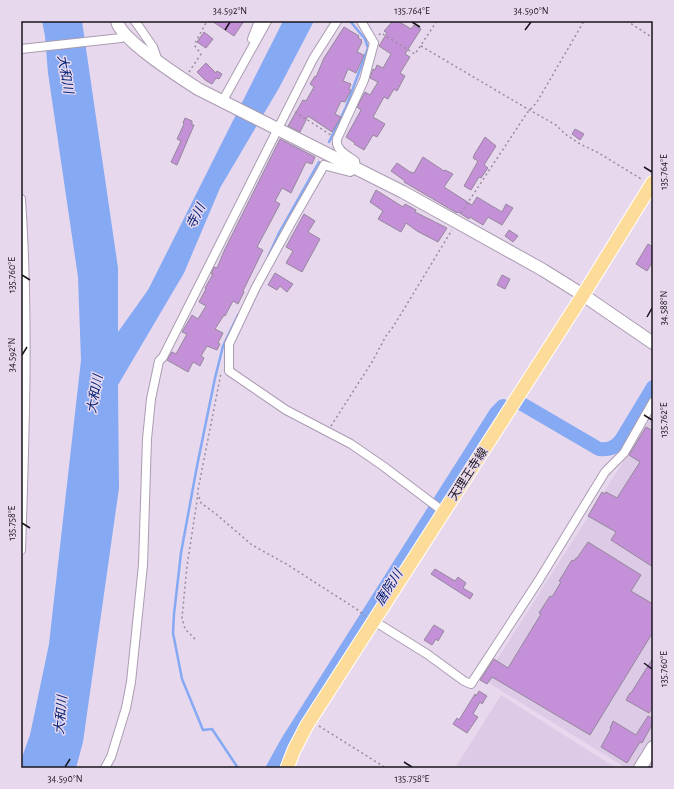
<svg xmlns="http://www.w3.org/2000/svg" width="674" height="789" font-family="'Alegreya Sans','Noto Sans JP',sans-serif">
	<rect width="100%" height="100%" fill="#e7d8ee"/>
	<path fill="#ddcae6" d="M653 415V768H626L484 680Z
		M501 695 616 768H455Z"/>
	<path fill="#85a9f3" d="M42 21H82L118 268V332L148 290 283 21H314L279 88 220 188 184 273 118 385 119 488 83 742 76 768H21V760L30 735 49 644 81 360 78 277 48 73 45 36Z"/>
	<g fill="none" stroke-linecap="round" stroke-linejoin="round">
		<path stroke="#85a9f3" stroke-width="2.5" d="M329 142 346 107 368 48 365 39 350 21
			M268 257 279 233 319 162
			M238 768 212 729 203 730 182 679 173 633 174 614 181 553 197 466 215 378 223 346 238 315"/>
		<path stroke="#85a9f3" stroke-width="14" d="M522 404 599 449C609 450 615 448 621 440L653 387
			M273 768 288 741 496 413 503 406"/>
	</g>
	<path fill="#c491d9" stroke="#95879b" d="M212 21H244L234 36Z
		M393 21H398L411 29 414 25 421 29 405 54 410 57 400 73 405 76 397 91 394 89 388 99 384 97 373 117 385 124 377 137 373 135 364 150 354 144 355 143 346 137 361 110 357 107 365 92 370 95 378 82 370 78 373 69 375 70 377 65 383 68 391 54 379 46 387 33 384 31Z
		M344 27 359 36 358 38 362 40 361 41 362 42 357 52 364 55 356 73 348 69 343 81 351 84 349 89 351 90 345 102 341 101 335 114 341 117 332 132 308 116 300 132 288 126 303 100 306 101 314 87 310 84 315 76 316 77 324 58Z
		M204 32 213 39 206 48 197 42Z
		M206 63 216 73 217 71 222 74 219 79 216 78 212 84 205 80 197 72Z
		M185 118 192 121V125H194L177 165 171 162 181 141 177 139 184 124 183 123Z
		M575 129 584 134 580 140 572 134Z
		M485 137 496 146 484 165 488 168 481 178 479 177 471 190 464 186 478 161 473 158 474 156V155Z
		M280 139 315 157 312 164 306 162 291 193 282 188 275 201 280 204 257 247 263 250 243 291 244 292 238 304 233 301 225 316 224 315 215 329 223 333 218 343 220 344 217 350 207 346 201 356 204 358 200 366 193 362 188 372 167 360 172 352 176 354 187 334 182 332 192 315 198 319 206 306 199 302 206 289 205 288 213 274H211L214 267 217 268 225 249Z
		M423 157 444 171 445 170 453 174 444 187 472 205 477 197 502 212 506 204 513 208 502 225 488 217 483 225 470 217 469 219 458 212 457 213 404 182 405 181 391 171 397 163 410 172 414 173Z
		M376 190 403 207 405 204 416 210 415 212 447 228 438 242 417 231 406 223 401 232 378 219 383 211 370 202Z
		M304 214 315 221 308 232 320 239 302 272 286 263 293 251 286 247Z
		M509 230 518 236 513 242 505 236Z
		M648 244 653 247V261L647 271 636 264Z
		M275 273 293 284 287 292 280 286 277 290 268 285Z
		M502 275 510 279 505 289 497 285Z
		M646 427 653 431V567L611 540 616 532 588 516 602 492 605 494 606 492 617 498 640 462 629 455Z
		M588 542 641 575 631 591 653 604V632L590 735 492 677 487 684 480 680 494 659 508 668 541 614 539 613 550 596 552 597 561 582 559 581 572 560 574 561 576 558H577Z
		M435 569 455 581 458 577 466 583 463 588 473 594 470 599 431 574Z
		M434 625 444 631 438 641 436 639 432 645 424 640Z
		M653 658V707L649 713 626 700 630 693H631Z
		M479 691 487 696 482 704 480 702 473 714 478 717 467 733 453 724 457 718 459 720 475 694 476 696Z
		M648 716 653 719V723L642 743 640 742 627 763 601 747 611 729 610 728 613 721 636 735Z"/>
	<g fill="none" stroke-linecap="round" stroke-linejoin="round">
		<g stroke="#aa9cb1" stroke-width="10">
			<path id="street" d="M135 21 153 47 158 61
				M361 21 374 43 364 80 337 139C335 150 347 155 355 161L356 168 350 172 327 166 324 165 322 169 291 223 256 287 229 344V371L286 410 351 444 383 466 444 512
				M252 39 259 21
				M21 49 121 38 125 35
				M222 102 267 21
				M21 199C29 316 25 433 21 550
				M374 621 427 654 464 681 471 684 539 580 605 472 624 453 653 402
				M105 768 111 757 126 708 131 682 143 565 147 439 151 399 159 361 163 357 313 59 337 21"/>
		</g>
		<g stroke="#aa9cb1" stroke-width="14">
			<path id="secondary" d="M117 21C120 39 181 78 198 89L403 192 543 270 583 295 653 343
				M640 768 653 747"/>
		</g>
		<g stroke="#fff" stroke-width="15">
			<path id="primary" d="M287 768 294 750 307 725 583 295 653 182"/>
		</g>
		<path stroke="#978b9c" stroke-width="1.5" stroke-dasharray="2 3" stroke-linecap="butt" d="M627 21 653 38
			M379 35 381 33 415 54 437 21
			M421 46 526 108 556 125 565 134 580 144 597 152 643 180
			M189 72 201 54 195 46 196 41 207 21
			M295 112 331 135
			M461 213 527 113 537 102 584 21
			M331 426 372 362 386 336 393 327 452 230
			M199 497 201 503 216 514 252 545 288 565 358 610 365 616
			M195 639 185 629 182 618 187 566 197 501 198 490 221 373
			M319 726 386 768"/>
		<use href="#street" stroke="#fff" stroke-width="8"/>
		<use href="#secondary" stroke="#fff" stroke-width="12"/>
		<use href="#primary" stroke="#fddc99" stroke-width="13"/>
	</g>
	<path fill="none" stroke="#19141b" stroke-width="1.5" d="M412 22 420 27M225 30 230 22M525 30 531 22M644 167 652 172M22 275 30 280M647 317 652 308M22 355 27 347M644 415 652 420M22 523 30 528M644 663 652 669M404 762 412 767M65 767 70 759"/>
	<g text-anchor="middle" stroke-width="3" stroke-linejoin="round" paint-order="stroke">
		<g font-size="12" fill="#19141b" stroke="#e7d8ee">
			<text transform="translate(468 474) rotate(-57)" y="4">天理王寺線</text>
		</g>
		<g font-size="13" font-style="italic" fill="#032073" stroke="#e7d8ee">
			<text transform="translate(66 74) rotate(80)" y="5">大和川</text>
			<text transform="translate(195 216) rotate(-63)" y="5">寺川</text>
			<text transform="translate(94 394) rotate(-80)" y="5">大和川</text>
			<text transform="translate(388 587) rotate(-58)" y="5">唐院川</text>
			<text transform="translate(60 715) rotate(-85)" y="5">大和川</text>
		</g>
	</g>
	<rect width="674" height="789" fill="none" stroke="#e7d8ee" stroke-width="44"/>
	<rect x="22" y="22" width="630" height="745" fill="none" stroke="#19141b" stroke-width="1.5"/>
	<g font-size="10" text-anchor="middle" fill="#19141b">
		<text x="230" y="14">34.592°N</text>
		<text x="412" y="14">135.764°E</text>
		<text x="531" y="14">34.590°N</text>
		<text transform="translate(663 172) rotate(-90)" y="4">135.764°E</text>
		<text transform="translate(11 275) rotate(-90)" y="4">135.760°E</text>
		<text transform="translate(663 308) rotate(-90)" y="4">34.588°N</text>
		<text transform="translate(11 355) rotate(-90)" y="4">34.592°N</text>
		<text transform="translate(663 420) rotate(-90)" y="4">135.762°E</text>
		<text transform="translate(11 523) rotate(-90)" y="4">135.758°E</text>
		<text transform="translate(663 669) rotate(-90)" y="4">135.760°E</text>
		<text x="65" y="782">34.590°N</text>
		<text x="412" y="782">135.758°E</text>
	</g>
</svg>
